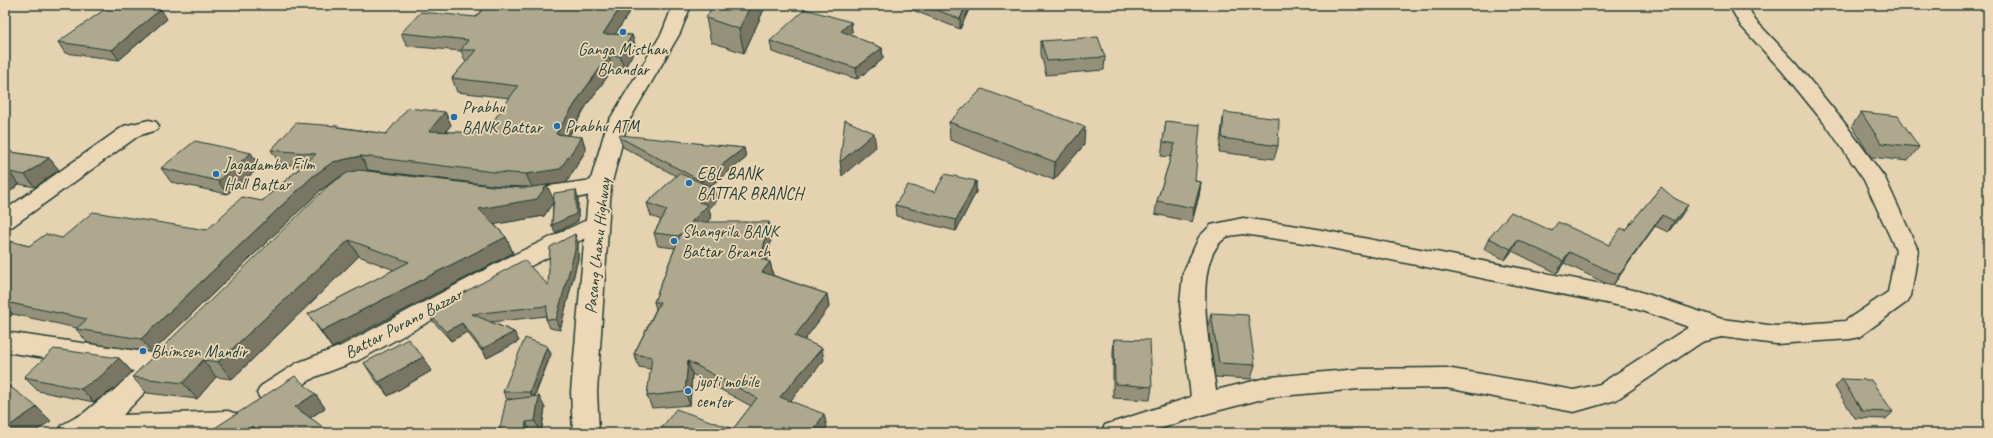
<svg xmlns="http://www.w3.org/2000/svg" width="1993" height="438" font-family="Caveat,sans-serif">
	<rect width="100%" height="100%" fill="#e4d2b1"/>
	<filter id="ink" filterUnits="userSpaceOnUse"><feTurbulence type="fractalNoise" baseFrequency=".025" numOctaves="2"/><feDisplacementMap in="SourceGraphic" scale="8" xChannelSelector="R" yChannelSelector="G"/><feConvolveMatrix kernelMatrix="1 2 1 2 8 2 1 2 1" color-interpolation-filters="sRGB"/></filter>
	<g filter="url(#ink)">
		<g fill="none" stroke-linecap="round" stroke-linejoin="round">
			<g stroke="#1f3d34" stroke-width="3">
				<path id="street" d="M1729 5H1747L1755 20 1796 63 1843 121 1885 178 1918 250 1911 296 1907 302 1859 337 1850 339 1776 344 1722 337 1702 342 1616 400 1574 412 1446 388 1359 389 1270 397 1205 414 1147 433H1101L1105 425 1191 397 1180 304 1183 273 1199 237 1211 225 1243 218 1311 228 1638 291 1722 319 1776 326 1845 321 1888 292 1896 250 1864 180 1829 129 1782 71 1741 26ZM1243 234 1311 244 1636 309 1689 327 1600 384 1574 390 1446 368 1359 369 1270 377 1216 390C1211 353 1190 264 1225 238 1229 235 1238 235 1243 234Z
					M149 120 156 122 159 126 156 130 138 136 13 226 5 229V210L124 126Z
					M600 179 608 181 611 186 608 191C585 197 534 207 512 201L509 196 512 191Z
					M597 215 605 218 608 223 605 228 523 270 359 360 315 377 279 400 270 403 261 400 257 393 261 386 297 363 341 346 507 258Z
					M5 332 152 353 159 351 168 354 172 361 168 368 123 415 228 411 237 414 241 422 237 430 228 433H109L102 429 95 433H58L62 425 84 413 103 397 110 394 134 371 5 352Z"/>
			</g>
			<g stroke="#1f3d34" stroke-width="3">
				<path id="primary" d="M673 5H691L680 33 627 124 611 186 597 392 599 433H573L571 392 589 186 607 124 662 33Z"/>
			</g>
			<use href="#street" fill="#ecd8b6" fill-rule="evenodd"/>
			<use href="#primary" fill="#ecd8b6" fill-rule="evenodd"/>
		</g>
		<path fill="#95907a" stroke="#1f3d34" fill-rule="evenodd" d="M486 5H634L615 34 632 35 636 48 624 69H613L588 103 569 136 582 137 586 150 566 183 547 185 553 201 578 198V221L555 233 552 225 553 202 544 216 494 224 506 237 513 253 332 348 308 314 394 270 359 256 232 379 216 377 197 399 147 393 132 377 344 175 341 176 321 190 152 352 88 343 76 329 77 328 13 314 6 320 5 319V240L29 246 62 238 207 230 262 201 302 166 280 164 271 150 339 127 386 134 445 112 451 125 445 132 485 133 510 98 457 92 452 78 466 62 461 51 407 46 401 33 476 17ZM364 170H368L500 186 528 187 525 188 493 186Z
			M766 5 744 53 711 42 706 18Z
			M900 5H971L960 29Z
			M167 19 119 60 65 53 58 42Z
			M851 22 852 32 849 35 882 48 883 59 857 79 772 52 770 41Z
			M1041 41 1105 57 1104 70 1046 75 1041 54Z
			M1224 112 1278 146 1274 159 1219 152 1222 126Z
			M1861 112 1919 147 1908 161 1871 157 1852 126Z
			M1166 121 1195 181 1201 182 1199 196 1192 222 1155 214 1157 201 1171 157 1161 156Z
			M949 122 1084 145 1054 180 950 140Z
			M619 137 744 148 746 158 710 186 717 201 709 208 711 218 707 222 772 235 766 261 770 262 773 275H772L827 294 829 307 804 340 824 360 790 401 827 427 733 429 751 406 692 374 690 405 652 408 647 396 651 369 639 367 634 354 656 309 654 302 675 248 658 246 654 233 661 220 651 216 647 203 676 176 623 147Z
			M5 151 49 158 59 170 35 187 19 184 5 196Z
			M251 153 260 167 227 194 171 182 161 168Z
			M976 181V192L956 231 896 216 895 205 935 192Z
			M1661 187 1681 216 1668 232 1655 226 1613 285 1605 283 1564 263 1557 273 1512 251 1505 260 1484 249 1489 238 1552 231 1609 245 1625 230Z
			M575 234 578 243V259L560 330 550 328 546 319V316L491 322 514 332 519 341 487 358 467 332 451 341 433 321 428 312 548 285Z
			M1211 313 1255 365 1251 379 1215 377 1208 327Z
			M1114 339 1152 387 1150 400 1113 398V352Z
			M547 346 551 354 535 396 545 408 541 433H499L512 399H507L503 392Z
			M119 358 132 372 114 389 94 402 38 391 24 377Z
			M364 363 431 371 388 396 373 377Z
			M1842 379 1893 412 1886 419 1855 418 1835 387Z
			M315 394 325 408 310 418 329 433H207Z"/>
		<path fill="#797663" stroke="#1f3d34" d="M622 5H634L607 47 603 34Z
			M751 5H766L744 53 739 29Z
			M966 5H971L960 29V19Z
			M161 9 167 19 119 60 112 50Z
			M851 22 852 32 842 41 841 31Z
			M632 35 636 48 624 69 620 56Z
			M882 48 883 59 857 79 856 68Z
			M609 56 613 69 588 103 561 148 556 134 584 90Z
			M445 112 451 125 435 144 429 131Z
			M1085 127 1084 145 1054 180 1055 162Z
			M874 133 876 147 842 176 840 162Z
			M582 137 586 150 566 183 547 185 554 201 544 216 486 226 479 209 532 187 526 174Z
			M744 148 746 158 704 191 701 181Z
			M251 153 260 167 227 194 218 181Z
			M361 156 368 170 341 176 321 190 152 352 141 339 313 176 333 162Z
			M49 158 59 170 35 187 25 175Z
			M9 172 19 184 5 196V175Z
			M976 181V192L956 231V220Z
			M1201 182 1199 196 1192 222 1194 208Z
			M714 188 717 201 709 208 711 218 695 235 691 222 699 202Z
			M576 190 578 198V221L555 233 552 225Z
			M1688 205 1681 216 1668 232 1674 221Z
			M1662 215 1655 226 1613 285 1620 274Z
			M769 222 772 235 765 269 770 262 773 275 765 285 762 272 761 259Z
			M575 234 578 243V259L560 330 556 320Z
			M506 237 513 253 332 348 321 331Z
			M349 240 359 256 232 379 218 362Z
			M1518 240 1512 251 1505 260 1511 249Z
			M1569 252 1564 263 1557 273 1563 261Z
			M827 294 829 307 798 349 795 336Z
			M5 306 13 314 6 320 5 319Z
			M462 323 467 332 451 341 446 332Z
			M514 332 519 341 487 358 482 349Z
			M547 346 551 354 533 399 530 392Z
			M822 348 824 360 783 410 780 397Z
			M423 357 431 371 388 396 379 382Z
			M119 358 132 372 114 389 94 402 81 389Z
			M203 360 216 377 197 399 183 383Z
			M688 361 692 374 690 405 685 392Z
			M315 394 325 408 305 421 295 407Z
			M539 396 545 408 541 433 535 421Z
			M37 407 51 421 33 433H5V429Z
			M824 414 827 427 822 433H812Z
			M526 422 531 433H525Z
			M252 426 258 433H244Z
			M326 429 329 433H322Z"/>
		<path fill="#ada88e" stroke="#1f3d34" d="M111 5H130L161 9 112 50 58 42Z
			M486 5H622L603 34 632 35 620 56H609L584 90 556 134 582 137 560 169 526 174 494 172 361 156 333 162 313 176 141 339 76 329 87 319 5 302V240L29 246 46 234 62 238 93 212 207 230 242 197 262 201 316 154 271 150 296 123 338 126 337 127 386 134 408 108 445 112 429 131 485 133 518 86 452 78 476 50H461L468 40 401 33 421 12 476 17Z
			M713 5H751L739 29 706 18Z
			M924 5H966L960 19Z
			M805 9 851 22 841 31 882 48 856 68 770 41Z
			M1098 37 1105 57 1047 61 1041 41Z
			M982 89 1085 127 1055 162 949 122Z
			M1224 112 1279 119 1278 146 1222 138Z
			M1861 112 1898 116 1919 147 1881 143Z
			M845 120 874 133 840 162Z
			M1166 121 1200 125 1195 181 1201 182 1194 208 1157 201 1175 144 1163 142Z
			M620 135 744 148 701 181 619 137Z
			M195 141 251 153 218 181 161 168Z
			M5 151 49 158 25 175 9 172 5 175Z
			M359 170 493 186 525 188 547 185 537 199 479 209 506 237 321 331 308 314 409 262 349 240 218 362 203 360 183 383 132 377 329 185 347 173Z
			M679 173 714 188 699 202 708 205 691 222H769L761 259 770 262 762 272 827 294 795 336 822 348 780 397 824 414 812 433H658L676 409 733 429 757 398 688 361 685 392 647 396 652 357 634 354 660 302H654L681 233 679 236 654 233 667 210 647 203Z
			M945 174 976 181 956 220 895 205 908 185 935 192Z
			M1661 187 1674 198 1688 205 1674 221 1662 215 1620 274 1612 272 1569 252 1563 261 1518 240 1511 249 1489 238 1511 212 1552 231 1558 222 1609 245 1621 228 1625 230Z
			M576 190V214L552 225 554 193Z
			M575 234V250L556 320 546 319 547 306 472 314 514 332 482 349 462 323 446 332 428 312 524 260 548 285 550 247Z
			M1211 313 1248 315 1255 365 1219 363Z
			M525 338 547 346 530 392H503Z
			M408 339 423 357 379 382 364 363Z
			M1114 339 1150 340 1152 387 1115 384Z
			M54 349 119 358 101 376 81 389 24 377Z
			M295 376 315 394 295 407 326 429 322 433H262L252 426 244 433H207Z
			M1842 379 1871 380 1893 412 1862 411Z
			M5 383 37 407 5 429Z
			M539 396 535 421 526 422 525 433H499L506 400Z
			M431 429 438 433H426Z"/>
	</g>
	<g fill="#1f6fb2" stroke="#ecd8b6" stroke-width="1.5">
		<circle cx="623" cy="32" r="4"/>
		<circle cx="454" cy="117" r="4"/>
		<circle cx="557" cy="126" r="4"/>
		<circle cx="216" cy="174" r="4"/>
		<circle cx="689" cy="183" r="4"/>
		<circle cx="674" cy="241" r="4"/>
		<circle cx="143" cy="351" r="4"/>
		<circle cx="688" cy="391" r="4"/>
	</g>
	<g text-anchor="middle" stroke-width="3.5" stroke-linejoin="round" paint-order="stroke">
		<g font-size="17" fill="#1f3d34" stroke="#ecd8b6" text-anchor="start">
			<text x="623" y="55" text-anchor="middle">Ganga Misthan<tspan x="623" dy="20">Bhandar</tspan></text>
			<text x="462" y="113">Prabhu<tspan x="462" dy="20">BANK Battar</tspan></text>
			<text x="565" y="132">Prabhu ATM</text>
			<text x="224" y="170">Jagadamba Film<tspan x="224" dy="20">Hall Battar</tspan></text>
			<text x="697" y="179">EBL BANK<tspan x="697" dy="20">BATTAR BRANCH</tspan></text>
			<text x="682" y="237">Shangrila BANK<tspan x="682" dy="20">Battar Branch</tspan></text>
			<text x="151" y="357">Bhimsen Mandir</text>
			<text x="696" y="387">jyoti mobile<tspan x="696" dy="20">center</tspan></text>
		</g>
		<g font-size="17" fill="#1f3d34" stroke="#ecd8b6">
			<text transform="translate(597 246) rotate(-84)" y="6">Pasang Lhamu Highway</text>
			<text transform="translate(403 323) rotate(-28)" y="6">Battar Purano Bazzar</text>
		</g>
	</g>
	<rect width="1993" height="438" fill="none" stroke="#ecd8b6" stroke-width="20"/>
	<rect x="10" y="10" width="1973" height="418" fill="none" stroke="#1f3d34" stroke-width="1.5" filter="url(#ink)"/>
</svg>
